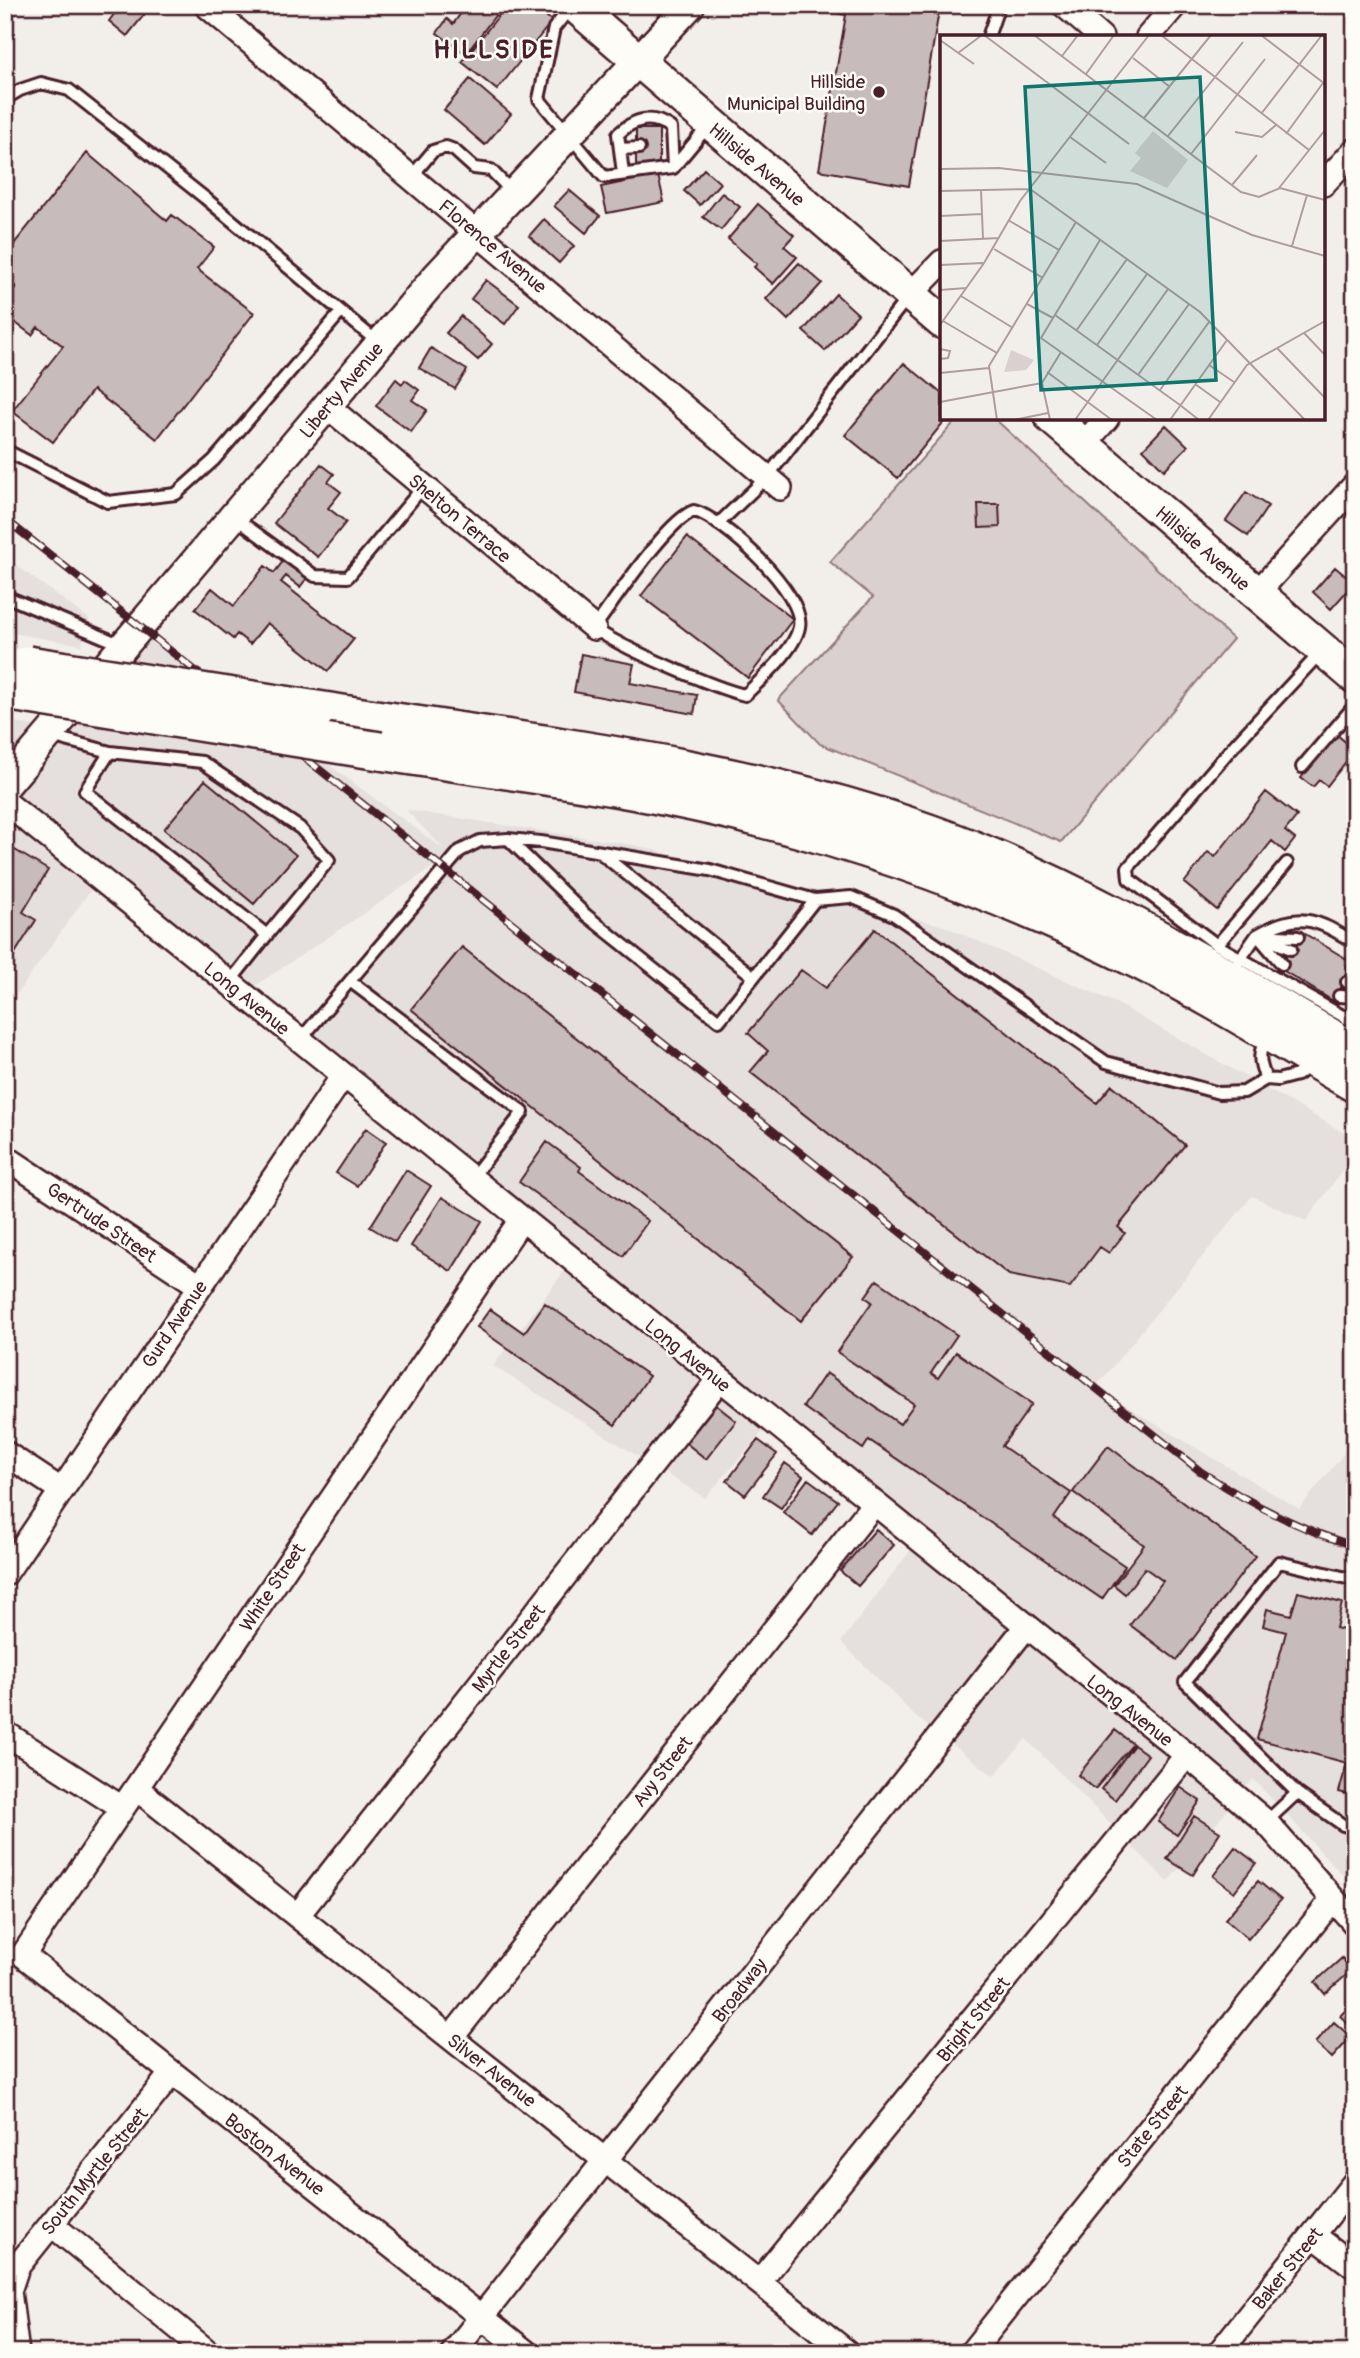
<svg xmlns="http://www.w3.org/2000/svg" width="1360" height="2358" font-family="Pangolin,sans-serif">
	<rect width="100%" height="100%" fill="#f2efeb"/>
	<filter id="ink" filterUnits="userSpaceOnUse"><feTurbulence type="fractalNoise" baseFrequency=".0143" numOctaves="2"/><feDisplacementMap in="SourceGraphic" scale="14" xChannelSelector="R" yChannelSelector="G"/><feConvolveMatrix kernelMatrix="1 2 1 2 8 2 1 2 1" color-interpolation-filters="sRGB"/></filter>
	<g filter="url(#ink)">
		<path fill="#e5dfdd" d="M5 557 89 619 82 645 5 632Z
			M141 627 445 850 406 810 634 845 944 926 1116 1003 1355 1139V1153L1306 1221 1252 1196 1095 1388 1299 1509 1355 1440V1888L1253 1779 1168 1882 1026 1739 994 1776 916 1717 841 1642 923 1534 777 1415 705 1498 493 1366 577 1254 301 1033 448 857 243 994 99 878 5 1011V721L53 729Z"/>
		<path fill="#d9d0cf" stroke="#92787d" stroke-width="2" d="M958 418H994L1233 639 1061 842 820 744 778 700 873 597 830 562Z"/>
		<path fill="#c8bbbb" stroke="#4a1f2b" stroke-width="2" d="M93 5H109L103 13Z
			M121 5H152L127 36 109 21Z
			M467 5H503L466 54 437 33 447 19 453 24Z
			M507 5H532L552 21 497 90 462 62Z
			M836 5H940L909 186 819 170 846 15 835 13Z
			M470 79 511 114 485 145 444 110Z
			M636 129H659V171H636Z
			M87 153 167 221 172 215 214 247 197 269 254 313 157 439 93 390 53 442 12 411 63 346 38 327 32 335 5 315V301L16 287 5 278V255Z
			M704 169 720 183 700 205 684 191Z
			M658 175 664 202 607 213 601 187Z
			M569 190 600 216 586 233 554 206Z
			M722 193 740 207 721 230 703 217Z
			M758 204 794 235 784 246 797 257 773 284 754 267 757 264 728 239Z
			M544 219 574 246 559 263 529 236Z
			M799 263 822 283 788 320 766 299Z
			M486 280 519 305 505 324 471 299Z
			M836 294 858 314 825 351 803 331Z
			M461 316 492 344 478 360 446 333Z
			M431 348 467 370 455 389 419 368Z
			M904 363 942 394V418H947L898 478 845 435Z
			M396 379 402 384 405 380 419 390 412 400 427 410 411 432 376 406Z
			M1166 425 1188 446 1164 470 1143 449Z
			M321 464 334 474 328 482 341 492 328 508 346 522 318 557 274 523Z
			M1246 492 1268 506 1248 536 1226 521Z
			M978 504H999L1000 527 979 528Z
			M687 537 793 619 748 678 641 596Z
			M287 556 310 574 300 587 286 576 281 582 354 639 328 671 267 623 250 644 237 634 233 639 195 609 212 588 234 606 265 566 274 573Z
			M1335 567 1354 583 1331 609 1313 592Z
			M581 654 634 664 630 683 697 695 694 714 574 692Z
			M1336 734 1355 750 1327 786 1319 780 1313 787 1301 778Z
			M205 780 296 855 254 904 164 829Z
			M1266 792 1297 816 1285 831 1295 839 1285 852 1272 841 1217 910 1184 883 1208 852 1215 857Z
			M5 844 48 870 23 912 36 920 5 969Z
			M875 929 1097 1103 1112 1085 1185 1145 1118 1227 1125 1233 1109 1253 1100 1247 1070 1287 1009 1275 750 1072 768 1051 748 1033 801 970 826 988Z
			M1302 932 1355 964 1333 1001 1279 968Z
			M462 947 853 1257 801 1321 411 1009Z
			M366 1128 386 1142 357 1186 336 1173Z
			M547 1142 581 1167 579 1171 648 1221 623 1256 519 1182Z
			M406 1170 431 1186 395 1242 370 1227Z
			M442 1197 482 1221 451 1271 411 1246Z
			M877 1280 957 1335 931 1373 938 1378 956 1352 1032 1404 1002 1446 1071 1493 1054 1518 1125 1566 1102 1599 869 1440 863 1449 803 1407 826 1373 900 1424 914 1404 837 1352 872 1302 865 1297Z
			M545 1303 649 1376 615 1425 477 1327 490 1309 524 1333Z
			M716 1405 736 1421 706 1459 686 1443Z
			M758 1440 777 1454 745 1495 727 1481Z
			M1108 1446 1255 1556 1177 1660 1130 1625 1163 1581 1145 1568 1125 1594 1114 1585 1144 1545 1073 1492Z
			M785 1463 803 1476 781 1508 763 1496Z
			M808 1479 838 1501 812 1535 783 1512Z
			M876 1529 894 1545 858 1586 840 1571Z
			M1298 1592 1342 1603 1336 1628 1355 1633V1808L1348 1806 1351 1795 1339 1792 1347 1763 1257 1739 1286 1632 1263 1626 1267 1609 1291 1615Z
			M1115 1730 1133 1744 1095 1789 1078 1775Z
			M1134 1745 1148 1755 1115 1800 1101 1789Z
			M1180 1787 1200 1801 1177 1835 1158 1822Z
			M1194 1816 1220 1832 1193 1875 1167 1859Z
			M1235 1847 1256 1863 1234 1892 1213 1876Z
			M1258 1881 1281 1900 1248 1939 1225 1919Z
			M1342 1958 1352 1970 1325 1994 1315 1982Z
			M1355 2000V2030L1340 2016Z
			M1334 2022 1351 2037 1332 2058 1315 2043Z"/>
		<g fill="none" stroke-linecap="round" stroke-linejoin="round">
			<g stroke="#4a1f2b" stroke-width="16">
				<path id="service" d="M571 7 554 28 539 99 604 177 673 168 709 125
					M988 37 999 5
					M5 99 20 90 41 83 69 90 205 198 380 344
					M620 149 639 148
					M623 173 618 134C635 118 652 114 671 128L673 168
					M411 177 433 151 446 147 454 150 474 168 491 170 514 194
					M5 450 108 502 176 494 214 460 341 312
					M694 511C723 518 806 594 799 627 795 649 762 679 745 695 717 689 617 646 594 628 613 603 668 519 694 511Z
					M234 517 315 576 348 577 423 487
					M718 524 767 477 908 297
					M5 596 122 645
					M1321 652 1230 750 1128 868 1129 879 1217 945 1355 1023
					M51 736 110 752 202 762 300 828 329 860 267 935
					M110 752 85 791 267 935 229 983
					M1302 767 1355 705
					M603 855 754 977
					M815 900 851 897 894 915 1106 1062 1219 1093 1244 1092 1266 1079 1278 1080 1297 1075 1311 1064
					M1257 935C1299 911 1315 918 1355 943
					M1217 945 1287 863
					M1238 962 1257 935 1298 937
					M1282 964 1257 935 1291 949
					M1354 968 1355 969
					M350 981 523 1112 471 1179
					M1347 982 1355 985
					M1339 996 1355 997
					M300 1040 460 851 480 841 508 839 541 842 710 870 815 900 719 1021 586 915 508 839
					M1266 1079C1259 1062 1257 1052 1268 1036
					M1297 1793 1343 1825 1355 1828
					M1266 1822 1297 1793 1185 1682 1279 1562 1355 1580"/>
			</g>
			<g stroke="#4a1f2b" stroke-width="28">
				<path id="minor" d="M206 5 780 488
					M1064 5 1101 37
					M1148 37 1175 5
					M1323 184 1355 150
					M910 295 942 262
					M327 406 594 628
					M1083 445 1107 418
					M1257 593 1355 485
					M5 802 1187 1755 1266 1822 1355 1924
					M5 1157 200 1286
					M521 1220 23 1955 527 2353
					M5 1453 61 1490
					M5 1574 343 1076
					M5 1733 122 1808
					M136 1788 848 2353
					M297 1916 719 1380
					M451 2038 873 1505
					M51 2224 209 2353
					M1313 2235 1355 2267
					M759 2282 1187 1755
					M17 2353 9 2291 17 2267 172 2073
					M453 2353 1025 1628
					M971 2353 1333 1899
					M1219 2353 1355 2182"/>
			</g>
			<g stroke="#4a1f2b" stroke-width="33">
				<path id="tertiary" d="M5 786 437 276 690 5"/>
			</g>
			<g stroke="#4a1f2b" stroke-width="37">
				<path id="secondary" d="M574 5 942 322
					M1052 418 1355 677"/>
			</g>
			<g stroke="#4a1f2b" stroke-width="42">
				<path id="trunk" d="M317 710C523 743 734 763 931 834 1080 887 1218 973 1355 1052
					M380 751C508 771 639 786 764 819 894 852 1020 901 1139 960 1213 997 1283 1041 1355 1083"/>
			</g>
			<use href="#service" stroke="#fdfcf7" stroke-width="10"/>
			<use href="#minor" stroke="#fdfcf7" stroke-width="23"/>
			<use href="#tertiary" stroke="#fdfcf7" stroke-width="28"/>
			<use href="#secondary" stroke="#fdfcf7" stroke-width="32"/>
			<use href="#trunk" stroke="#fdfcf7" stroke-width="37"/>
			<g stroke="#4a1f2b" stroke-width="8">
				<path id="rail" d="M5 519 1200 1471C1249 1503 1298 1529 1355 1546"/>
			</g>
			<use href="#rail" stroke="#fdfcf7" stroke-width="5" stroke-dasharray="16" stroke-linecap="butt"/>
			<g stroke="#4a1f2b" stroke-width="42" stroke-linecap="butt">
				<path id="trunk-bridge" d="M28 665 317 710
					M5 691 380 751"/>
			</g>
			<use href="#trunk-bridge" stroke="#fdfcf7" stroke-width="37"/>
		</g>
	</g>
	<circle fill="#4a1f2b" stroke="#fdfcf7" stroke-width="2.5" cx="879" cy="92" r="7"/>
	<g text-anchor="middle" stroke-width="5" stroke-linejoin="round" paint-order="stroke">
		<g font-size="19" fill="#4a1f2b" stroke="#fdfcf7" text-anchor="end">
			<text x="865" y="88">Hillside<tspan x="865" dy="22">Municipal Building</tspan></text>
		</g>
		<g font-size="19" fill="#4a1f2b" stroke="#fdfcf7">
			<text transform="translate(757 164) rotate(40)" y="7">Hillside Avenue</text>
			<text transform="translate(493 246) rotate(40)" y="7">Florence Avenue</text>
			<text transform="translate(341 390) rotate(-50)" y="7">Liberty Avenue</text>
			<text transform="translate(460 518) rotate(40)" y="7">Shelton Terrace</text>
			<text transform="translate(1203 548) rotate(41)" y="7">Hillside Avenue</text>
			<text transform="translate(247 998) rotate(39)" y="7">Long Avenue</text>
			<text transform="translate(102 1222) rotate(34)" y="7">Gertrude Street</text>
			<text transform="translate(174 1324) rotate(-56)" y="7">Gurd Avenue</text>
			<text transform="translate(688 1355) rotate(39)" y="7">Long Avenue</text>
			<text transform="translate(272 1587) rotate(-56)" y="7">White Street</text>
			<text transform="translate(508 1648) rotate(-52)" y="7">Myrtle Street</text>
			<text transform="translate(1130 1710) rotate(38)" y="7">Long Avenue</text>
			<text transform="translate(662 1771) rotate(-52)" y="7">Avy Street</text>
			<text transform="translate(739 1990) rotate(-52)" y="7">Broadway</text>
			<text transform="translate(973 2019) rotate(-51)" y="7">Bright Street</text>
			<text transform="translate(492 2070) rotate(38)" y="7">Silver Avenue</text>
			<text transform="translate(1152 2126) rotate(-51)" y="7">State Street</text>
			<text transform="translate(275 2154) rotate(38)" y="7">Boston Avenue</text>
			<text transform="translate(94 2171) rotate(-51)" y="7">South Myrtle Street</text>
			<text transform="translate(1287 2268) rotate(-51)" y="7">Baker Street</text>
		</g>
		<g font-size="26" font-weight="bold" letter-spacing="2" fill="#4a1f2b" stroke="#fdfcf7">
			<text x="494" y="58">HILLSIDE</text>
		</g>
	</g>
	<g transform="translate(940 35)">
		<rect width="385" height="385" fill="#f2efeb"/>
		<path d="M213 96 248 125 227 153 190 136 201 123 195 118ZM71 315 94 325 86 335 64 337Z" fill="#d9d0cf"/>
		<path fill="none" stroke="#af9c9e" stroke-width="2" d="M44 0 189 109M94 0 301 157 319 162 340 153 385 165M221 0 369 115M321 0 385 49M0 5 34 29M18 18 42 0M122 21 138 0M193 23 230 52M146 39 174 0M321 79 382 0M204 83 271 0M295 97 322 102 336 90M346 99 383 48M228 101 303 7M130 102 166 128M251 119 325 24M0 134 59 133 197 149 312 200 385 221M292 150 317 120M339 153 385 95M41 155 43 204M0 156 90 154 260 277 365 385M0 181 42 179M68 185 119 215M160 205 101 303 217 385M0 206 59 203M352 211 367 160M54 214 103 243M0 230 43 228M0 255 26 253M21 261 73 293M87 269 113 283M115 280 240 370M3 286 57 318M0 290 44 228 80 166 209 0M136 296 187 224M364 298 385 320M157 310 207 239M337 313 385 363M0 314 10 316 8 323 0 324M269 330 294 347M107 337 172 385M0 338 49 333M198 340 249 269M102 348 121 317M102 348 110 385M255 349 280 367M220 355 269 287M0 367 102 348M240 370 259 385M57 385 49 331 136 187M74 385 108 378M135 385 228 254M230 385 287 305M268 385 307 330 385 286"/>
		<path fill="#0f766e" fill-opacity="0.15" stroke="#0f766e" stroke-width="3.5" d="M260 42 276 345 101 355 85 52Z"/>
		<rect width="385" height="385" fill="none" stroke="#4a1f2b" stroke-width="3.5"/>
	</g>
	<rect width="1360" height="2358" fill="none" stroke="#fdfcf7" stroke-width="28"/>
	<rect x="14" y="14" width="1332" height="2330" fill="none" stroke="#4a1f2b" stroke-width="2.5" filter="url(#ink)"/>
</svg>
